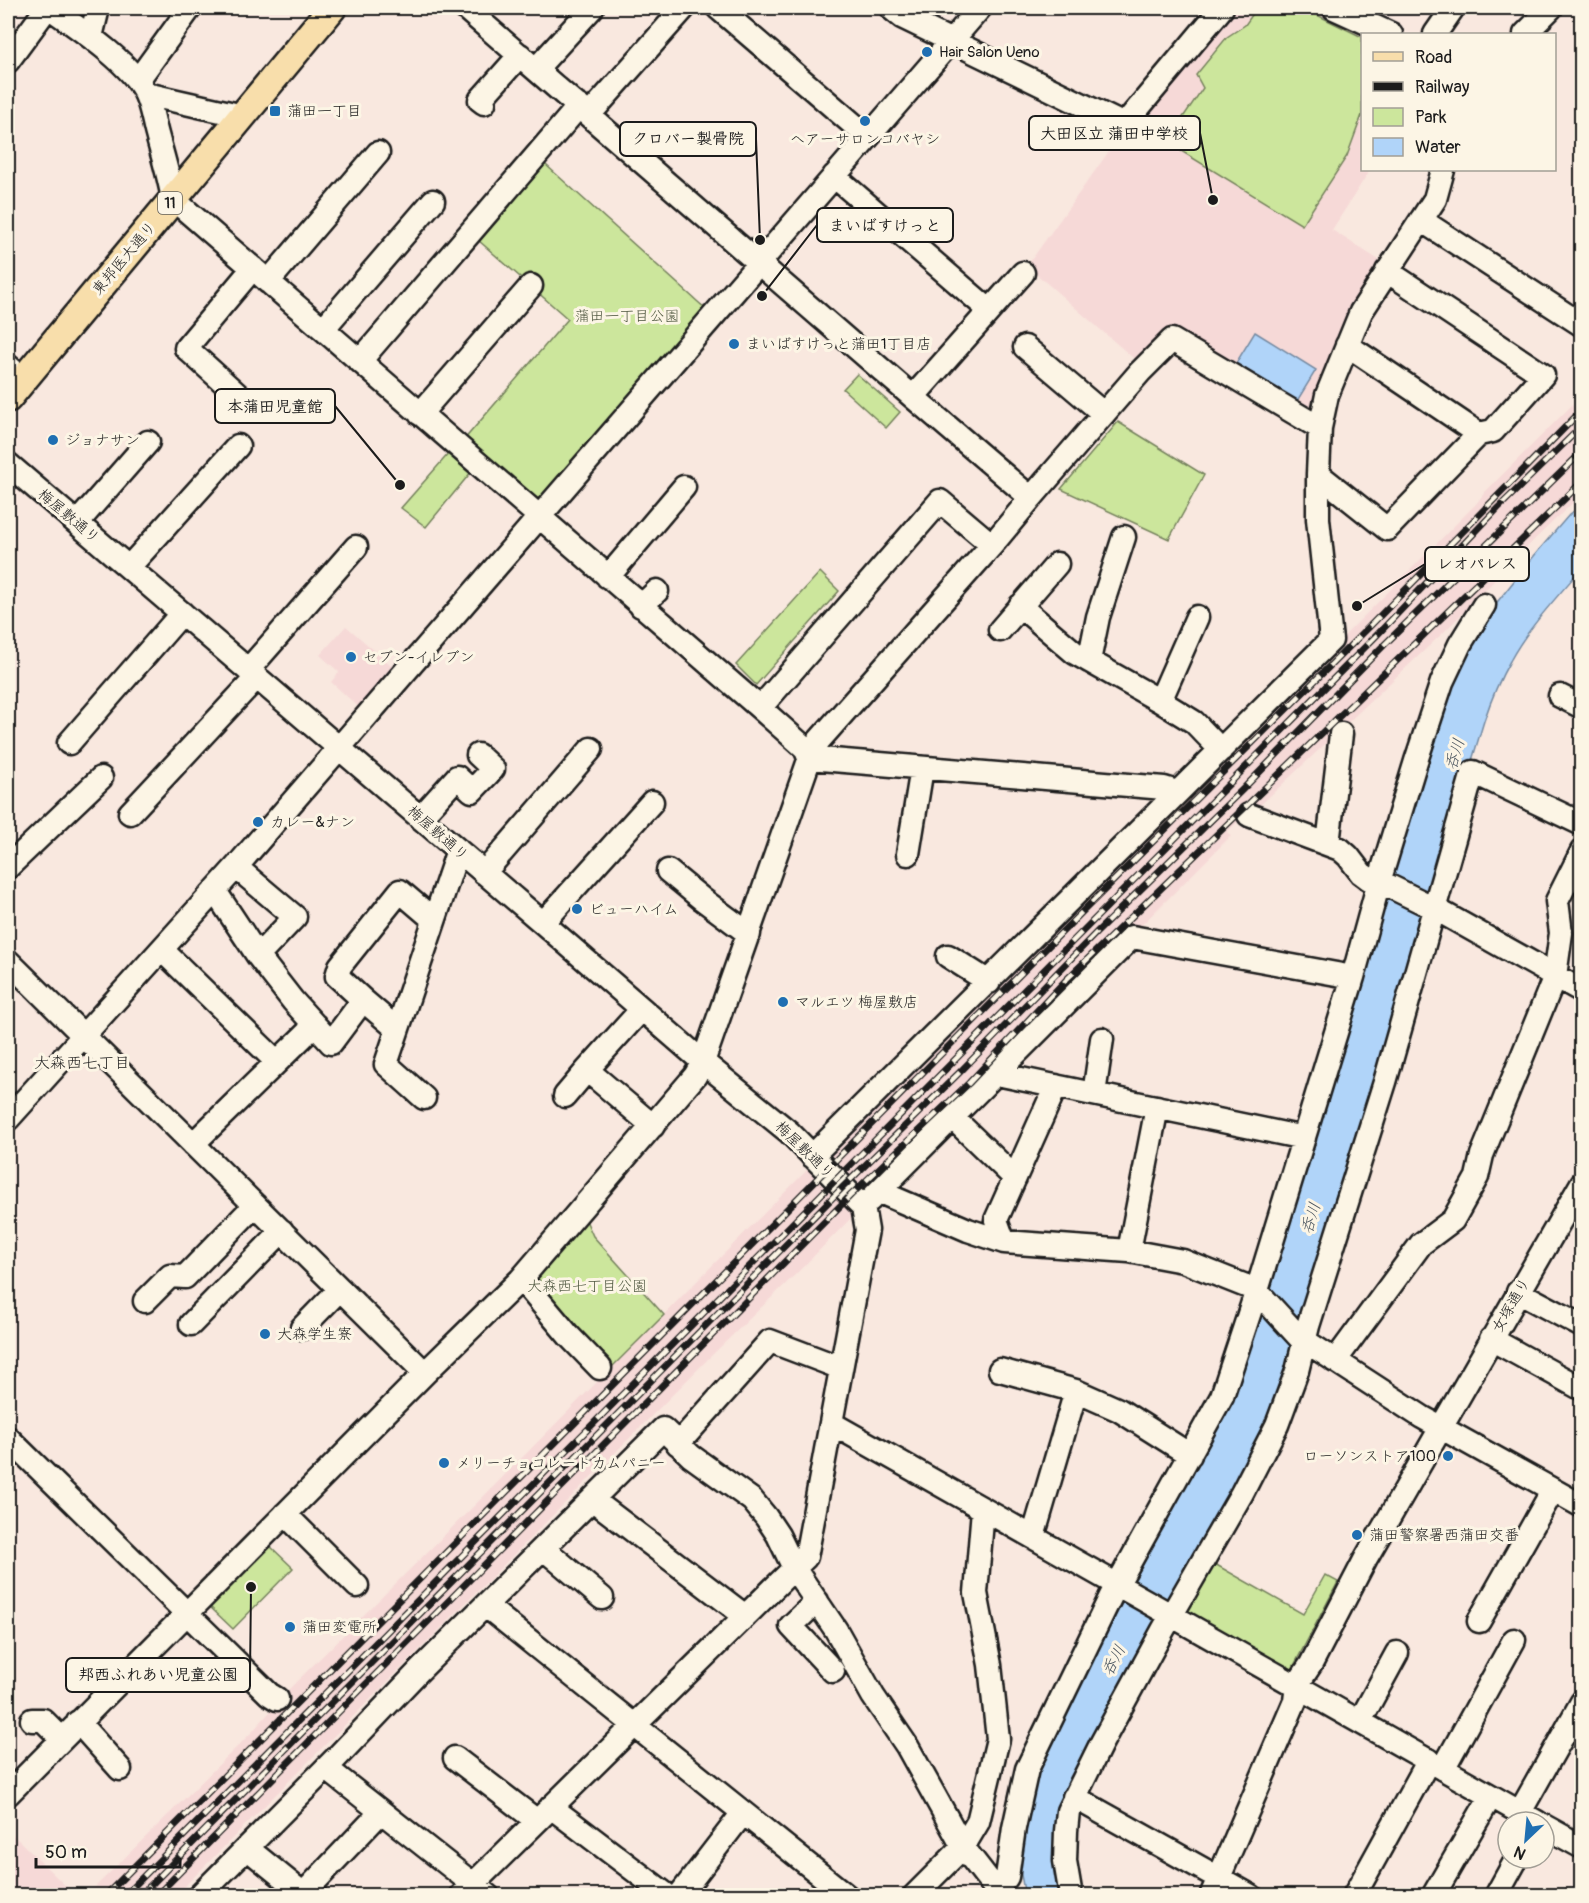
<svg xmlns="http://www.w3.org/2000/svg" width="1589" height="1903" font-family="Pangolin,'Klee One',sans-serif">
	<rect width="100%" height="100%" fill="#f9e8df"/>
	<filter id="ink" filterUnits="userSpaceOnUse"><feTurbulence type="fractalNoise" baseFrequency=".0167" numOctaves="2"/><feDisplacementMap in="SourceGraphic" scale="12" xChannelSelector="R" yChannelSelector="G"/><feConvolveMatrix kernelMatrix="1 2 1 2 8 2 1 2 1" color-interpolation-filters="sRGB"/></filter>
	<g filter="url(#ink)">
		<path fill="#f6d9d7" d="M1231 8H1322L1380 34H1362V170H1370L1332 230 1382 262 1314 409 1308 413 1169 332 1139 363 1027 266 1107 154Z
			M1581 396V495L1536 538 1446 630 1253 812 1249 811 1227 832 1231 836 866 1200 852 1217 800 1270 710 1357 176 1895 86 1896 250 1734 269 1713 281 1697 493 1487 807 1170 809 1171 853 1128 1476 504 1485 492Z
			M346 626 398 671 363 711 331 682 339 672 320 655Z
			M8 1830 75 1895H8Z"/>
		<path fill="#cce69c" stroke="#74815c" stroke-width="1.5" d="M1257 8H1303L1362 37V115L1347 156 1302 225 1173 146 1171 135 1203 88 1196 75 1227 37 1245 25Z
			M536 156 708 311 544 501H534L463 441 568 319 470 233Z
			M857 374 900 412 886 428 843 389Z
			M1118 422 1204 475 1169 539 1061 489Z
			M450 452 472 471 426 527 401 508Z
			M820 572 839 591 756 685 736 665Z
			M585 1218 593 1236 664 1315 611 1368 533 1284Z
			M269 1545 293 1568 233 1629 209 1606Z
			M1213 1563 1303 1614 1325 1575 1338 1582 1290 1673 1187 1611Z"/>
		<path fill="#b0d4f9" stroke="#758aa1" stroke-width="1.5" d="M1255 332 1316 370 1297 401 1236 363Z
			M1581 505V569C1556 598 1528 628 1510 661 1499 680 1491 700 1484 721L1278 1398 1223 1510 1069 1779C1056 1817 1050 1855 1059 1895L1025 1896 1021 1875 1020 1850 1034 1768 1217 1426 1446 691 1478 626 1538 551 1569 515Z"/>
		<g fill="none" stroke-linecap="round" stroke-linejoin="round">
			<g stroke="#1c1c1c" stroke-width="27">
				<path id="minor" d="M50 8C77 27 134 65 146 95 151 106 153 119 156 131 162 154 169 176 173 199L760 708 805 748 809 758
					M465 8 913 397 1031 498 1140 372 1172 340 1320 428
					M718 8 868 137
					M891 8 902 17 1124 125 1222 8
					M1334 8 1391 34
					M1435 34 1453 8
					M1525 34 1551 8
					M91 37 98 8
					M8 61 47 8
					M536 69 592 8
					M136 79 143 73 190 8
					M146 94 243 116
					M484 103 480 100 520 55
					M589 115 684 8
					M834 176 989 310
					M1421 220 1582 325
					M268 282 378 153
					M323 329 433 201
					M1347 345 1479 434 1493 431 1543 375 1387 271
					M1025 347 1104 414
					M360 361 579 106
					M8 366 23 379
					M913 397 1023 273
					M249 405 186 348 253 268
					M420 414 531 286
					M8 464 543 923 703 1062 789 1132 863 1207
					M1318 474 1387 529 1479 434
					M77 523 148 442
					M129 567 238 446
					M608 577 684 487
					M641 606 657 591
					M1020 606 1075 653 1160 701
					M1197 617 1160 701 1194 722 1221 750
					M1000 630 1057 564
					M1089 661 1098 617 1124 537
					M248 670 356 547
					M1560 696 1582 707
					M760 708 940 501 992 545
					M69 743 182 613
					M809 758 1164 788 1177 792
					M130 813 257 677
					M1249 815 1340 849 1348 856 1361 873 1369 879 1385 884 1434 908 1582 991
					M420 818 457 777 472 791 493 769 478 755
					M1328 844 1341 734
					M908 854 922 768
					M8 867 101 778
					M236 867 295 917 258 956
					M668 871 702 899 749 934
					M484 873 591 749
					M215 891 258 956 293 1001 331 1043 363 1000 397 1029
					M543 923 652 802
					M162 950 277 1062
					M948 956 989 982
					M8 961 425 1373
					M363 1000 337 976 340 966 400 891 434 920
					M642 1009 587 1070 653 1126
					M997 1074 1304 1138
					M1094 1094 1102 1039
					M565 1096 587 1070
					M424 1098 386 1064 458 850
					M953 1118 1015 1178
					M8 1119 236 867 980 8
					M193 1144 315 1025
					M812 1156 1331 640 1318 519V474L1320 428 1327 395 1361 312 1435 199 1443 170
					M880 1192 968 1230 1004 1242 1129 1251 1183 1261 1256 1290 1299 1337 1422 1417 1582 1506
					M870 1200 1132 937 1353 977
					M1004 1242 996 1220 1056 1086
					M1129 1251 1157 1107
					M521 1279 569 1336 600 1368
					M1518 1292 1582 1326
					M145 1301 170 1276 185 1277 255 1205
					M191 1324 282 1231
					M302 1328 340 1289
					M1491 1339 1582 1389
					M1335 1361 1421 1244 1453 1220 1477 1177 1482 1155 1555 976 1561 933 1557 901 1582 851
					M1000 1370 1076 1391 1119 1410 1190 1455
					M831 1423 1537 1822
					M8 1438 269 1694 277 1699
					M678 1444 770 1341 841 1368
					M593 1500 745 1616
					M285 1514 357 1586
					M1033 1537 1076 1391
					M544 1549 602 1598
					M817 1601 791 1626 833 1671
					M486 1606 847 1896
					M1479 1621 1553 1490
					M32 1720H43L62 1739
					M1360 1721 1397 1653
					M78 1722 120 1769
					M455 1758 537 1821
					M326 1768 488 1896
					M1443 1769 1514 1640
					M8 1794 425 1373 521 1279 695 1076 703 1062 814 746 992 545 1031 498
					M1074 1797 1251 1896
					M551 1807 668 1896
					M1520 1812 1582 1702
					M1544 1826 1582 1847
					M247 1848 306 1896
					M997 1890 1007 1877 1014 1828 1027 1769 1111 1596 1222 1396 1259 1284 1353 977 1379 882 1416 761 1442 682 1460 644 1484 605
					M303 1894 381 1812
					M199 1896 336 1758 419 1671 663 1429 691 1456 752 1500 766 1517 778 1535 794 1568 836 1630 873 1696 907 1746 963 1847 1001 1896
					M461 1896 783 1579 806 1557 867 1230 863 1207
					M679 1896 743 1813
					M914 1896 963 1847 978 1822 998 1739 990 1665 976 1593 983 1509
					M1071 1896 1065 1861 1066 1831 1068 1811 1101 1744 1163 1630 1242 1493 1277 1425 1297 1371 1308 1326 1385 1082 1473 772 1582 824
					M1211 1896 1295 1701 1297 1685 1311 1664 1366 1558 1582 1183
					M1354 1896 1429 1760
					M1433 1896 1491 1796
					M1496 1896 1517 1858"/>
			</g>
			<g stroke="#1c1c1c" stroke-width="32">
				<path id="major" d="M8 398 332 8"/>
			</g>
			<use href="#minor" stroke="#fcf5e5" stroke-width="22"/>
			<use href="#major" stroke="#f8deab" stroke-width="27"/>
			<g stroke="#1c1c1c" stroke-width="7">
				<path id="rail" d="M105 1896 1081 913 1369 627 1582 410
					M124 1896 1377 635 1498 508 1582 426
					M140 1896 843 1187 959 1073 1097 932 1242 790 1384 645 1582 452
					M156 1896 851 1195 969 1083 1067 979 1582 482"/>
			</g>
			<use href="#rail" stroke="#fcf5e5" stroke-width="4.5" stroke-dasharray="14" stroke-linecap="butt"/>
		</g>
	</g>
	<g fill="#1f6fb2" stroke="#fcf5e5" stroke-width="2">
		<circle cx="927" cy="52" r="6"/>
		<rect x="269" y="105" width="12" height="12" rx="3"/>
		<circle cx="865" cy="121" r="6"/>
		<circle cx="734" cy="344" r="6"/>
		<circle cx="53" cy="440" r="6"/>
		<circle cx="351" cy="657" r="6"/>
		<circle cx="258" cy="822" r="6"/>
		<circle cx="577" cy="909" r="6"/>
		<circle cx="783" cy="1002" r="6"/>
		<circle cx="265" cy="1334" r="6"/>
		<circle cx="1448" cy="1456" r="6"/>
		<circle cx="444" cy="1463" r="6"/>
		<circle cx="1357" cy="1535" r="6"/>
		<circle cx="290" cy="1627" r="6"/>
	</g>
	<g text-anchor="middle" stroke-width="6" stroke-linejoin="round" paint-order="stroke">
		<rect fill="#fcf5e5" stroke="#5f5d58" stroke-width="1.5" x="158" y="192" width="24" height="22" rx="4.5"/>
		<g font-size="14" font-weight="bold" fill="#1c1c1c">
			<text x="170" y="208">11</text>
		</g>
		<g font-size="15" fill="#1c1c1c" stroke="#fcf5e5" text-anchor="start">
			<text x="939" y="57">Hair Salon Ueno</text>
			<text x="287" y="116">蒲田一丁目</text>
			<text x="865" y="144" text-anchor="middle">ヘアーサロンコバヤシ</text>
			<text x="746" y="349">まいばすけっと蒲田1丁目店</text>
			<text x="65" y="445">ジョナサン</text>
			<text x="363" y="662">セブン-イレブン</text>
			<text x="270" y="827">カレー&amp;ナン</text>
			<text x="589" y="914">ビューハイム</text>
			<text x="795" y="1007">マルエツ 梅屋敷店</text>
			<text x="277" y="1339">大森学生寮</text>
			<text x="1436" y="1461" text-anchor="end">ローソンストア100</text>
			<text x="456" y="1468">メリーチョコレートカムパニー</text>
			<text x="1369" y="1540">蒲田警察署西蒲田交番</text>
			<text x="302" y="1632">蒲田変電所</text>
		</g>
		<g font-size="15" fill="#1c1c1c" stroke="#fcf5e5">
			<text transform="translate(124 258) rotate(-50)" y="5">東邦医大通り</text>
			<text transform="translate(69 516) rotate(40)" y="5">梅屋敷通り</text>
			<text transform="translate(438 833) rotate(41)" y="5">梅屋敷通り</text>
			<text transform="translate(805 1150) rotate(44)" y="5">梅屋敷通り</text>
			<text transform="translate(1511 1305) rotate(-60)" y="5">女塚通り</text>
		</g>
		<g font-size="15" fill="#515942" stroke="#fcf5e5">
			<text x="627" y="321">蒲田一丁目公園</text>
			<text x="587" y="1291">大森西七丁目公園</text>
		</g>
		<g font-size="16" font-style="italic" fill="#48535e" stroke="#fcf5e5">
			<text transform="translate(1454 754) rotate(-73)" y="6">呑川</text>
			<text transform="translate(1310 1218) rotate(-73)" y="6">呑川</text>
			<text transform="translate(1113 1660) rotate(-62)" y="6">呑川</text>
		</g>
		<g font-size="16" fill="#1c1c1c" stroke="#fcf5e5">
			<text x="82" y="1068">大森西七丁目</text>
		</g>
	</g>
	<path fill="none" stroke="#1c1c1c" stroke-width="2" d="M1213 200L1200 133M760 240L756 139M762 296L817 225M400 485L335 406M1357 606L1425 564M251 1587L250 1675"/>
	<g fill="#1c1c1c" stroke="#fcf5e5" stroke-width="2">
		<circle cx="1213" cy="200" r="6"/>
		<circle cx="760" cy="240" r="6"/>
		<circle cx="762" cy="296" r="6"/>
		<circle cx="400" cy="485" r="6"/>
		<circle cx="1357" cy="606" r="6"/>
		<circle cx="251" cy="1587" r="6"/>
	</g>
	<g fill="#fcf5e5" stroke="#1c1c1c" stroke-width="2">
		<rect x="1029" y="116" width="171" height="34" rx="6"/>
		<rect x="620" y="122" width="136" height="34" rx="6"/>
		<rect x="817" y="208" width="136" height="34" rx="6"/>
		<rect x="215" y="389" width="120" height="34" rx="6"/>
		<rect x="1425" y="547" width="104" height="34" rx="6"/>
		<rect x="66" y="1658" width="184" height="34" rx="6"/>
	</g>
	<g font-size="16" text-anchor="middle" font-weight="bold" fill="#1c1c1c">
		<text x="1114" y="139">大田区立 蒲田中学校</text>
		<text x="688" y="144">クロバー製骨院</text>
		<text x="885" y="231">まいばすけっと</text>
		<text x="275" y="412">本蒲田児童館</text>
		<text x="1477" y="569">レオパレス</text>
		<text x="158" y="1680">邦西ふれあい児童公園</text>
	</g>
	<rect width="1589" height="1903" fill="none" stroke="#fcf5e5" stroke-width="30"/>
	<rect x="15" y="15" width="1559" height="1873" fill="none" stroke="#1c1c1c" stroke-width="2" filter="url(#ink)"/>
	<rect x="1361" y="33" width="195" height="138" fill="#fcf5e5" stroke="#a29e95" stroke-width="1.5"/>
	<rect x="1373" y="52" width="30" height="9" fill="#f8deab" stroke="#a29e95" stroke-width="1.5"/>
	<text x="1415" y="63" font-size="18" fill="#1c1c1c">Road</text>
	<rect x="1373" y="82" width="30" height="9" fill="#1c1c1c" stroke="#a29e95" stroke-width="1.5"/>
	<text x="1415" y="93" font-size="18" fill="#1c1c1c">Railway</text>
	<rect x="1373" y="108" width="30" height="18" fill="#cce69c" stroke="#a29e95" stroke-width="1.5"/>
	<text x="1415" y="123" font-size="18" fill="#1c1c1c">Park</text>
	<rect x="1373" y="138" width="30" height="18" fill="#b0d4f9" stroke="#a29e95" stroke-width="1.5"/>
	<text x="1415" y="153" font-size="18" fill="#1c1c1c">Water</text>
	<g transform="translate(1526 1840) rotate(206)"><circle r="28" fill="#fcf5e5" stroke="#a29e95" stroke-width="1.5"/>
	<path d="M0-4.5L10 22L0 15L-10 22Z" fill="#1f6fb2"/>
	<text y="-9" font-size="16" font-weight="bold" text-anchor="middle" fill="#1c1c1c">N</text>
	</g>
	<path d="M36 1858v9h144v-9" fill="none" stroke="#1c1c1c" stroke-width="3"/>
	<text x="45" y="1858" font-size="18" fill="#1c1c1c" stroke="#fcf5e5" stroke-width="4.5" paint-order="stroke">50 m</text>
</svg>
